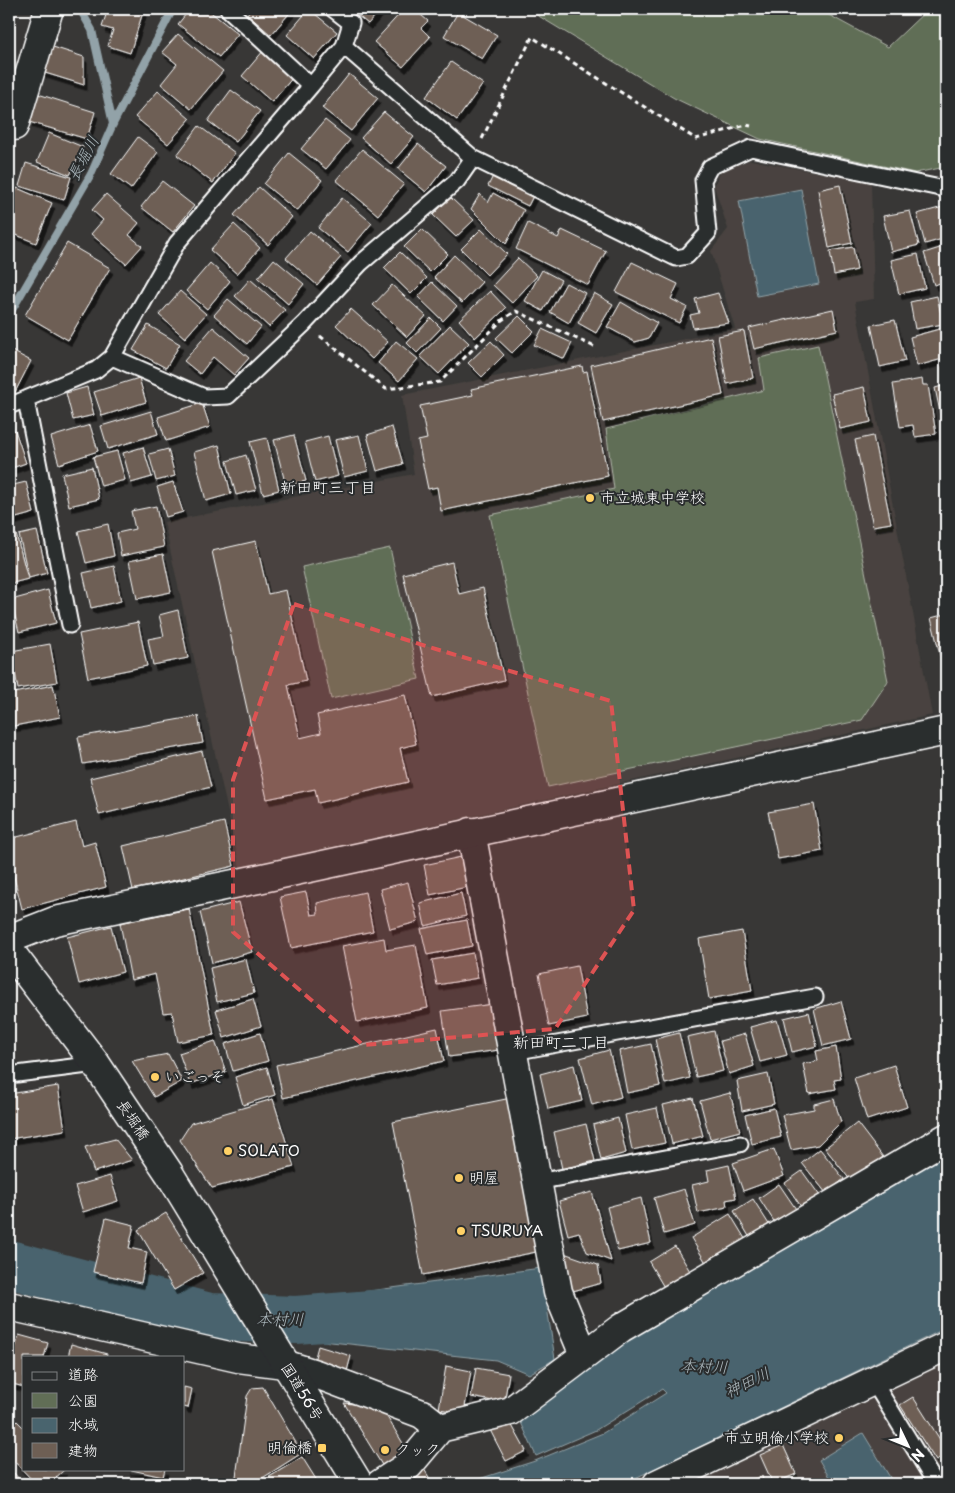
<svg xmlns="http://www.w3.org/2000/svg" width="955" height="1493" font-family="'Playpen Sans','Klee One',sans-serif">
	<defs>
		<filter id="shadow"><feDropShadow dx="3" dy="5.5" stdDeviation="0" flood-color="#0009"/></filter>
	</defs>
	<rect width="100%" height="100%" fill="#383736"/>
	<filter id="ink" filterUnits="userSpaceOnUse"><feTurbulence type="fractalNoise" baseFrequency=".02" numOctaves="2"/><feDisplacementMap in="SourceGraphic" scale="10" xChannelSelector="R" yChannelSelector="G"/><feConvolveMatrix kernelMatrix="1 2 1 2 8 2 1 2 1" color-interpolation-filters="sRGB"/></filter>
	<g filter="url(#ink)">
		<path fill="#48433f" d="M751 160 871 182 874 299 855 302 932 715 240 867 164 522 414 474 402 395 735 329 711 251 728 229 714 186 722 169Z
			M946 1356V1484H944L884 1385Z
			M871 1393 926 1484H687Z"/>
		<path fill="#616e56" stroke="#b0b6aa" d="M527 9H818L888 47 928 9H946V167L915 173 760 139 674 98Z
			M818 345 888 681 862 720 548 787 490 515 614 489 606 429 764 390 759 358Z
			M390 548 419 679 331 699 302 567Z"/>
		<path fill="#49646e" stroke="#92a2a8" d="M801 189 819 284 757 296 739 201Z
			M946 1145V1328L623 1484H471L479 1479 535 1461 603 1433 666 1393 662 1389 596 1430 536 1456 519 1418 648 1326Z
			M541 1268 555 1359 529 1374 496 1360 322 1341 317 1298Z
			M863 1433 894 1484H833L819 1460Z"/>
		<g fill="none" stroke-linecap="round" stroke-linejoin="round">
			<path stroke="#92a2a8" stroke-width="8" d="M80 9 92 30 113 124
				M9 315 91 174 113 124 173 9"/>
			<path stroke="#49646e" stroke-width="48" d="M9 1264 209 1317 296 1320 385 1313"/>
		</g>
		<path fill="#6e5f54" stroke="#fff" filter="url(#shadow)" d="M108 9H144L130 53 108 46 113 30 102 27Z
			M190 9H207L238 34 219 57 178 24Z
			M251 9H293L271 35 247 14Z
			M309 9 337 32 314 59 287 35Z
			M350 9H381L368 24Z
			M404 9H414L428 21 421 28 430 37 403 67 374 42Z
			M458 12 497 35 482 59 444 36Z
			M178 34 223 71 191 109 161 84 177 64 162 52Z
			M50 46 84 57V85L42 72Z
			M264 50 294 76 272 102 242 76Z
			M451 62 483 84 457 120 426 97Z
			M349 74 378 98 351 131 322 108Z
			M231 90 260 111 236 142 208 121Z
			M158 91 190 119 168 144 135 117Z
			M38 94 95 112 87 139 29 122Z
			M384 112 414 137 391 164 361 138Z
			M325 120 350 140 326 169 301 149Z
			M199 126 235 153 213 183 177 155Z
			M49 133 83 147 70 175 37 162Z
			M138 137 158 152 131 189 111 174Z
			M418 144 446 166 426 192 398 169Z
			M362 149 404 184 378 215 336 180Z
			M289 153 322 180 297 211 264 184Z
			M26 163 71 177 64 200 19 186Z
			M494 174 534 194 528 206 488 186Z
			M162 181 194 206 173 232 141 207Z
			M840 185 852 243 829 248 818 190Z
			M259 187 292 217 268 245 234 215Z
			M17 188 52 203 36 243 9 232V208Z
			M493 193 524 210 506 244 471 209 480 194 488 203Z
			M106 194 139 223 129 235 142 246 126 264 91 234 103 220 92 210Z
			M450 197 474 220 456 237 433 215Z
			M342 198 372 223 348 252 318 228Z
			M943 207 946 218V238L925 244 917 214Z
			M910 211 919 245 891 252 883 216Z
			M528 223 558 238 562 230 606 251 588 285 516 249Z
			M234 224 260 248 237 274 210 250Z
			M422 229 448 254 430 272 404 247Z
			M481 229 507 254 487 275 461 249Z
			M310 231 341 257 317 285 286 258Z
			M67 243 110 268 68 340 25 315Z
			M946 246V281L934 285 924 253Z
			M853 247 857 270 834 275 830 251Z
			M400 252 427 278 411 294 384 268Z
			M918 254 925 288 899 294 891 260Z
			M454 255 482 282 462 303 434 277Z
			M518 258 537 276 512 303 493 285Z
			M274 259 304 284 288 304 258 278Z
			M632 262 678 284 671 299 687 307 679 323 616 292Z
			M210 263 230 281 207 309 186 291Z
			M542 270 561 280 543 311 525 301Z
			M250 279 285 310 269 327 235 296Z
			M432 282 457 306 443 321 418 297Z
			M566 283 585 293 569 323 550 312Z
			M392 285 426 316 407 337 373 305Z
			M180 291 206 314 185 338 159 315Z
			M490 291 506 308 475 338 459 320Z
			M946 292V310L941 294Z
			M594 293 613 304 596 333 578 323Z
			M718 293 729 323 693 328 690 315 699 313 695 299Z
			M937 296 943 324 915 329 910 302Z
			M228 299 261 327 247 344 214 315Z
			M621 302 657 323 649 338 635 342 607 327Z
			M351 309 388 342 372 359 336 325Z
			M833 309 837 330 754 349 749 328Z
			M519 316 534 331 512 353 496 338Z
			M431 318 441 328 417 353 407 343Z
			M895 320 905 361 880 367 871 325Z
			M148 325 180 344 166 368 133 350Z
			M450 325 469 343 439 374 420 356Z
			M213 327 249 358 234 375 213 357 200 374 184 361Z
			M943 328 946 340V358L917 366 910 337Z
			M542 329 572 343 564 359 534 345Z
			M744 331 753 378 727 384 718 336Z
			M711 337 723 395 603 422 591 365Z
			M396 341 418 359 399 381 378 363Z
			M491 341 504 355 482 377 468 363Z
			M10 350 31 361 12 398 9 396Z
			M582 366 583 372 587 371 608 476 441 511 437 487 428 489 418 441 427 439 420 406 473 395 471 389Z
			M139 378 146 402 102 416 94 392Z
			M922 379 923 385H928L936 434 915 437 913 425 900 427 893 384Z
			M946 385V431H944L935 388Z
			M87 387 94 415 73 420 66 393Z
			M864 387 871 422 840 429 832 394Z
			M202 403 210 427 166 441 158 417Z
			M151 411 158 434 108 449 101 426Z
			M90 425 98 451 59 464 51 437Z
			M392 427 403 464 377 471 367 435Z
			M15 430 26 463 9 469V432Z
			M294 435 306 481 286 486 274 440Z
			M359 435 368 471 344 477 335 440Z
			M328 436 338 476 315 482 305 442Z
			M873 436 891 523 873 526 855 440Z
			M267 438 279 490 263 494 250 442Z
			M219 445 231 494 206 501 194 452Z
			M143 447 152 477 131 483 123 453Z
			M168 449 175 476 156 481 149 454Z
			M117 451 125 480 101 486 93 457Z
			M246 455 256 490 236 495 227 461Z
			M92 467 99 499 69 506 62 474Z
			M26 482 34 513 9 520V486Z
			M173 482 183 512 166 517 157 487Z
			M156 506 164 547 121 556 117 533 135 529 131 511Z
			M108 524 114 556 86 563 78 531Z
			M37 531 47 573 29 578 19 535Z
			M16 534 28 579 9 584V536Z
			M256 541 268 594 286 590 306 681 288 685 300 738 321 733 317 715 405 695 416 744 400 748 408 782 318 803 315 789 267 799 212 551Z
			M163 554 171 592 137 599 129 561Z
			M452 562 459 594 483 588 504 680 432 697 403 574Z
			M114 566 121 601 91 608 83 573Z
			M48 590 56 623 19 632 11 600Z
			M178 610 188 658 153 665 148 639 164 636 159 615Z
			M946 614V662L942 663 931 618Z
			M138 622 147 666 88 678 79 634Z
			M50 644 57 682 18 689 11 651Z
			M53 685 60 717 9 727V694Z
			M198 716 203 743 83 764 78 737Z
			M202 751 211 787 99 815 90 778Z
			M814 804 822 851 778 859 768 812Z
			M76 822 82 846 95 842 106 887 22 909 9 857V839Z
			M224 822 234 866 133 890 123 846Z
			M461 857 467 887 430 895 424 865Z
			M408 882 418 922 390 929 380 889Z
			M306 892 311 915 318 914 317 903 365 892 373 931 291 948 280 897Z
			M461 893 466 916 425 926 420 903Z
			M239 902 252 952 212 963 200 912Z
			M189 909 214 1035 178 1042 172 1012 163 1013 155 974 131 980 120 923Z
			M467 920 472 946 427 955 421 929Z
			M111 926 123 972 79 984 67 937Z
			M742 931 752 991 709 999 699 939Z
			M384 938 386 950 416 945 428 1008 357 1022 342 946Z
			M473 953 478 978 437 985 432 960Z
			M246 959 254 993 217 1002 210 968Z
			M577 966 587 1018 549 1026 539 974Z
			M253 999 261 1026 224 1038 216 1010Z
			M841 1001 851 1039 823 1046 814 1009Z
			M493 1004 499 1050 449 1057 442 1011Z
			M809 1012 817 1046 792 1052 784 1018Z
			M777 1020 787 1055 760 1062 750 1027Z
			M437 1028 444 1061 283 1098 276 1065Z
			M714 1031 723 1071 696 1077 687 1037Z
			M260 1033 268 1061 233 1071 225 1044Z
			M679 1033 690 1078 665 1084 655 1039Z
			M745 1034 754 1066 729 1074 720 1041Z
			M215 1041 226 1072 190 1084 179 1053Z
			M651 1044 660 1086 627 1093 619 1051Z
			M836 1047 841 1079 834 1080 836 1089 809 1094 803 1064 818 1061 816 1051Z
			M609 1050 621 1097 592 1105 580 1058Z
			M168 1054 182 1081 154 1097 132 1061Z
			M574 1065 582 1101 548 1109 540 1074Z
			M894 1065 907 1107 867 1120 854 1078Z
			M267 1067 275 1095 243 1105 235 1077Z
			M768 1074 774 1104 742 1111 737 1081Z
			M58 1086 65 1130 9 1139V1094Z
			M730 1093 740 1131 710 1139 700 1101Z
			M511 1098 541 1251 423 1275 393 1122Z
			M693 1098 703 1136 672 1144 663 1105Z
			M273 1099 294 1167 212 1188 180 1140 191 1123Z
			M834 1099 841 1122 818 1145 791 1150 782 1115 814 1109V1104Z
			M657 1108 665 1143 632 1150 625 1115Z
			M774 1108 781 1137 752 1144 745 1115Z
			M618 1118 626 1153 601 1160 593 1125Z
			M857 1123 883 1157 851 1181 825 1148Z
			M586 1124 595 1161 562 1169 554 1132Z
			M115 1139 132 1160 94 1172 85 1147Z
			M774 1149 784 1176 743 1191 733 1163Z
			M820 1149 844 1179 826 1193 802 1163Z
			M729 1165 736 1198 726 1200 727 1207 698 1213 692 1185 709 1181 707 1170Z
			M802 1171 820 1196 802 1208 785 1183Z
			M110 1176 118 1201 83 1212 75 1186Z
			M779 1184 798 1212 777 1226 759 1198Z
			M684 1189 695 1225 664 1234 654 1198Z
			M592 1192 611 1261 587 1252 579 1232 568 1235 559 1201Z
			M641 1198 651 1243 618 1251 607 1207Z
			M753 1199 770 1226 750 1238 734 1211Z
			M166 1213 203 1273 174 1290 138 1230Z
			M730 1214 747 1242 708 1266 691 1238Z
			M106 1218 134 1225 129 1248 147 1252 141 1283 93 1272Z
			M675 1246 694 1278 668 1294 649 1262Z
			M561 1252 598 1265 601 1283 573 1291Z
			M19 1335 48 1343 44 1357H24V1387L9 1383V1370Z
			M71 1344 107 1354 106 1357H68Z
			M318 1346 351 1356 347 1371 314 1361Z
			M446 1366 471 1371 464 1413 439 1409Z
			M476 1368 509 1374 504 1403 471 1397Z
			M184 1387 192 1389 188 1408 184 1407Z
			M263 1387 302 1453 253 1484H235L247 1396 252 1388Z
			M913 1397 946 1449V1454L936 1461 900 1405Z
			M344 1403 381 1407 407 1450 382 1465Z
			M509 1420 526 1451 506 1461 490 1430Z
			M17 1421 24 1428V1469L64 1470 49 1484H36L9 1456V1428Z
			M783 1445 796 1474 773 1484 760 1455Z
			M302 1457 319 1484H258Z
			M9 1467 23 1484H9Z
			M946 1467V1481L940 1471Z
			M127 1469H165L163 1477Z
			M424 1469 433 1484H399Z
			M762 1476 764 1484H754L752 1480Z"/>
		<g fill="none" stroke-linecap="round" stroke-linejoin="round">
			<g stroke="#fff" stroke-width="19">
				<path id="lane" d="M344 46 473 158 676 258 687 256 708 233 703 180 710 167 751 148 940 188 946 186
					M311 86 344 46 351 23 333 9
					M112 357 204 397 228 396 304 324 361 263 457 181 473 158
					M26 400 70 625
					M9 406 96 370 112 357 177 243 311 86 228 9
					M513 1052 815 997
					M9 1075 96 1064
					M537 1182 740 1144
					M873 1381 936 1484"/>
			</g>
			<g stroke="#fff" stroke-width="31">
				<path id="street" d="M9 125 14 126 49 9
					M471 832 558 1292 584 1355
					M9 1306 238 1358 284 1364 316 1374 422 1414 440 1428
					M380 1484 409 1465 440 1428 511 1411 621 1328 946 1138
					M657 1484 946 1346"/>
			</g>
			<g stroke="#fff" stroke-width="31">
				<path id="secondary" d="M9 939 55 921 258 879 946 731"/>
			</g>
			<g stroke="#fff" stroke-width="31">
				<path id="highway" d="M9 950 96 1064 169 1173 359 1484"/>
			</g>
			<path stroke="#fff" stroke-width="3" stroke-dasharray="5 4" stroke-linecap="butt" d="M482 139 532 37 696 139 746 125 751 126
				M320 336 386 389 440 382 502 320 516 311 597 348"/>
			<use href="#lane" stroke="#2a2d2e" stroke-width="15"/>
			<use href="#street" stroke="#2a2d2e" stroke-width="28"/>
			<use href="#secondary" stroke="#2a2d2e" stroke-width="28"/>
			<use href="#highway" stroke="#2a2d2e" stroke-width="28"/>
		</g>
	</g>
	<path fill="#de5353" fill-opacity="0.2" stroke="#de5353" stroke-width="4" stroke-dasharray="10 6" stroke-linejoin="round" d="M294 604 429 647 611 701 634 910 555 1029 363 1045 233 932V780Z"/>
	<g fill="#ffd166" stroke="#2a2d2e" stroke-width="2">
		<circle cx="590" cy="498" r="5"/>
		<circle cx="155" cy="1077" r="5"/>
		<circle cx="228" cy="1151" r="5"/>
		<circle cx="459" cy="1178" r="5"/>
		<circle cx="461" cy="1231" r="5"/>
		<circle cx="839" cy="1438" r="5"/>
		<rect x="317" y="1443" width="10" height="10" rx="2.5"/>
		<circle cx="385" cy="1450" r="5"/>
	</g>
	<g text-anchor="middle" stroke-width="4" stroke-linejoin="round" paint-order="stroke">
		<g font-size="15" fill="#fff" stroke="#2a2d2e" text-anchor="start">
			<text x="600" y="503">市立城東中学校</text>
			<text x="165" y="1082">いごっそ</text>
			<text x="238" y="1156">SOLATO</text>
			<text x="469" y="1183">明屋</text>
			<text x="471" y="1236">TSURUYA</text>
			<text x="829" y="1443" text-anchor="end">市立明倫小学校</text>
			<text x="312" y="1453" text-anchor="end">明倫橋</text>
			<text x="395" y="1455">クック</text>
		</g>
		<g font-size="15" fill="#fff" stroke="#2a2d2e">
			<text transform="translate(133 1120) rotate(56)" y="5">長堀橋</text>
			<text transform="translate(302 1392) rotate(58)" y="5">国道56号</text>
		</g>
		<g font-size="16" font-style="italic" fill="#adb9be" stroke="#2a2d2e">
			<text transform="translate(83 158) rotate(-62)" y="6">長堀川</text>
			<text x="280" y="1325">本村川</text>
			<text transform="translate(704 1366) rotate(2)" y="6">本村川</text>
			<text transform="translate(747 1382) rotate(-26)" y="6">神田川</text>
		</g>
		<g font-size="16" fill="#fff" stroke="#2a2d2e">
			<text x="328" y="493">新田町三丁目</text>
			<text x="561" y="1048">新田町二丁目</text>
		</g>
	</g>
	<rect width="955" height="1493" fill="none" stroke="#2a2d2e" stroke-width="30"/>
	<rect x="15" y="15" width="925" height="1463" fill="none" stroke="#fff" stroke-width="2" filter="url(#ink)"/>
	<rect x="22" y="1356" width="162" height="115" fill="#2a2d2e" stroke="#7f8182"/>
	<rect x="32" y="1372" width="25" height="8" fill="#2a2d2e" stroke="#7f8182"/>
	<text x="68" y="1380" font-size="15" fill="#ffffff">道路</text>
	<rect x="32" y="1393" width="25" height="15" fill="#616e56" stroke="#7f8182"/>
	<text x="68" y="1406" font-size="15" fill="#ffffff">公園</text>
	<rect x="32" y="1418" width="25" height="15" fill="#49646e" stroke="#7f8182"/>
	<text x="68" y="1430" font-size="15" fill="#ffffff">水域</text>
	<rect x="32" y="1443" width="25" height="15" fill="#6e5f54" stroke="#7f8182"/>
	<text x="68" y="1456" font-size="15" fill="#ffffff">建物</text>
	<g transform="translate(908 1446) rotate(133)" stroke="#2a2d2e" stroke-width="4" paint-order="stroke">
	<path d="M0-4L9 19L0 12L-9 19Z" fill="#ffffff"/>
	<text y="-8" font-size="14" font-weight="bold" text-anchor="middle" fill="#ffffff">N</text>
	</g>
</svg>
